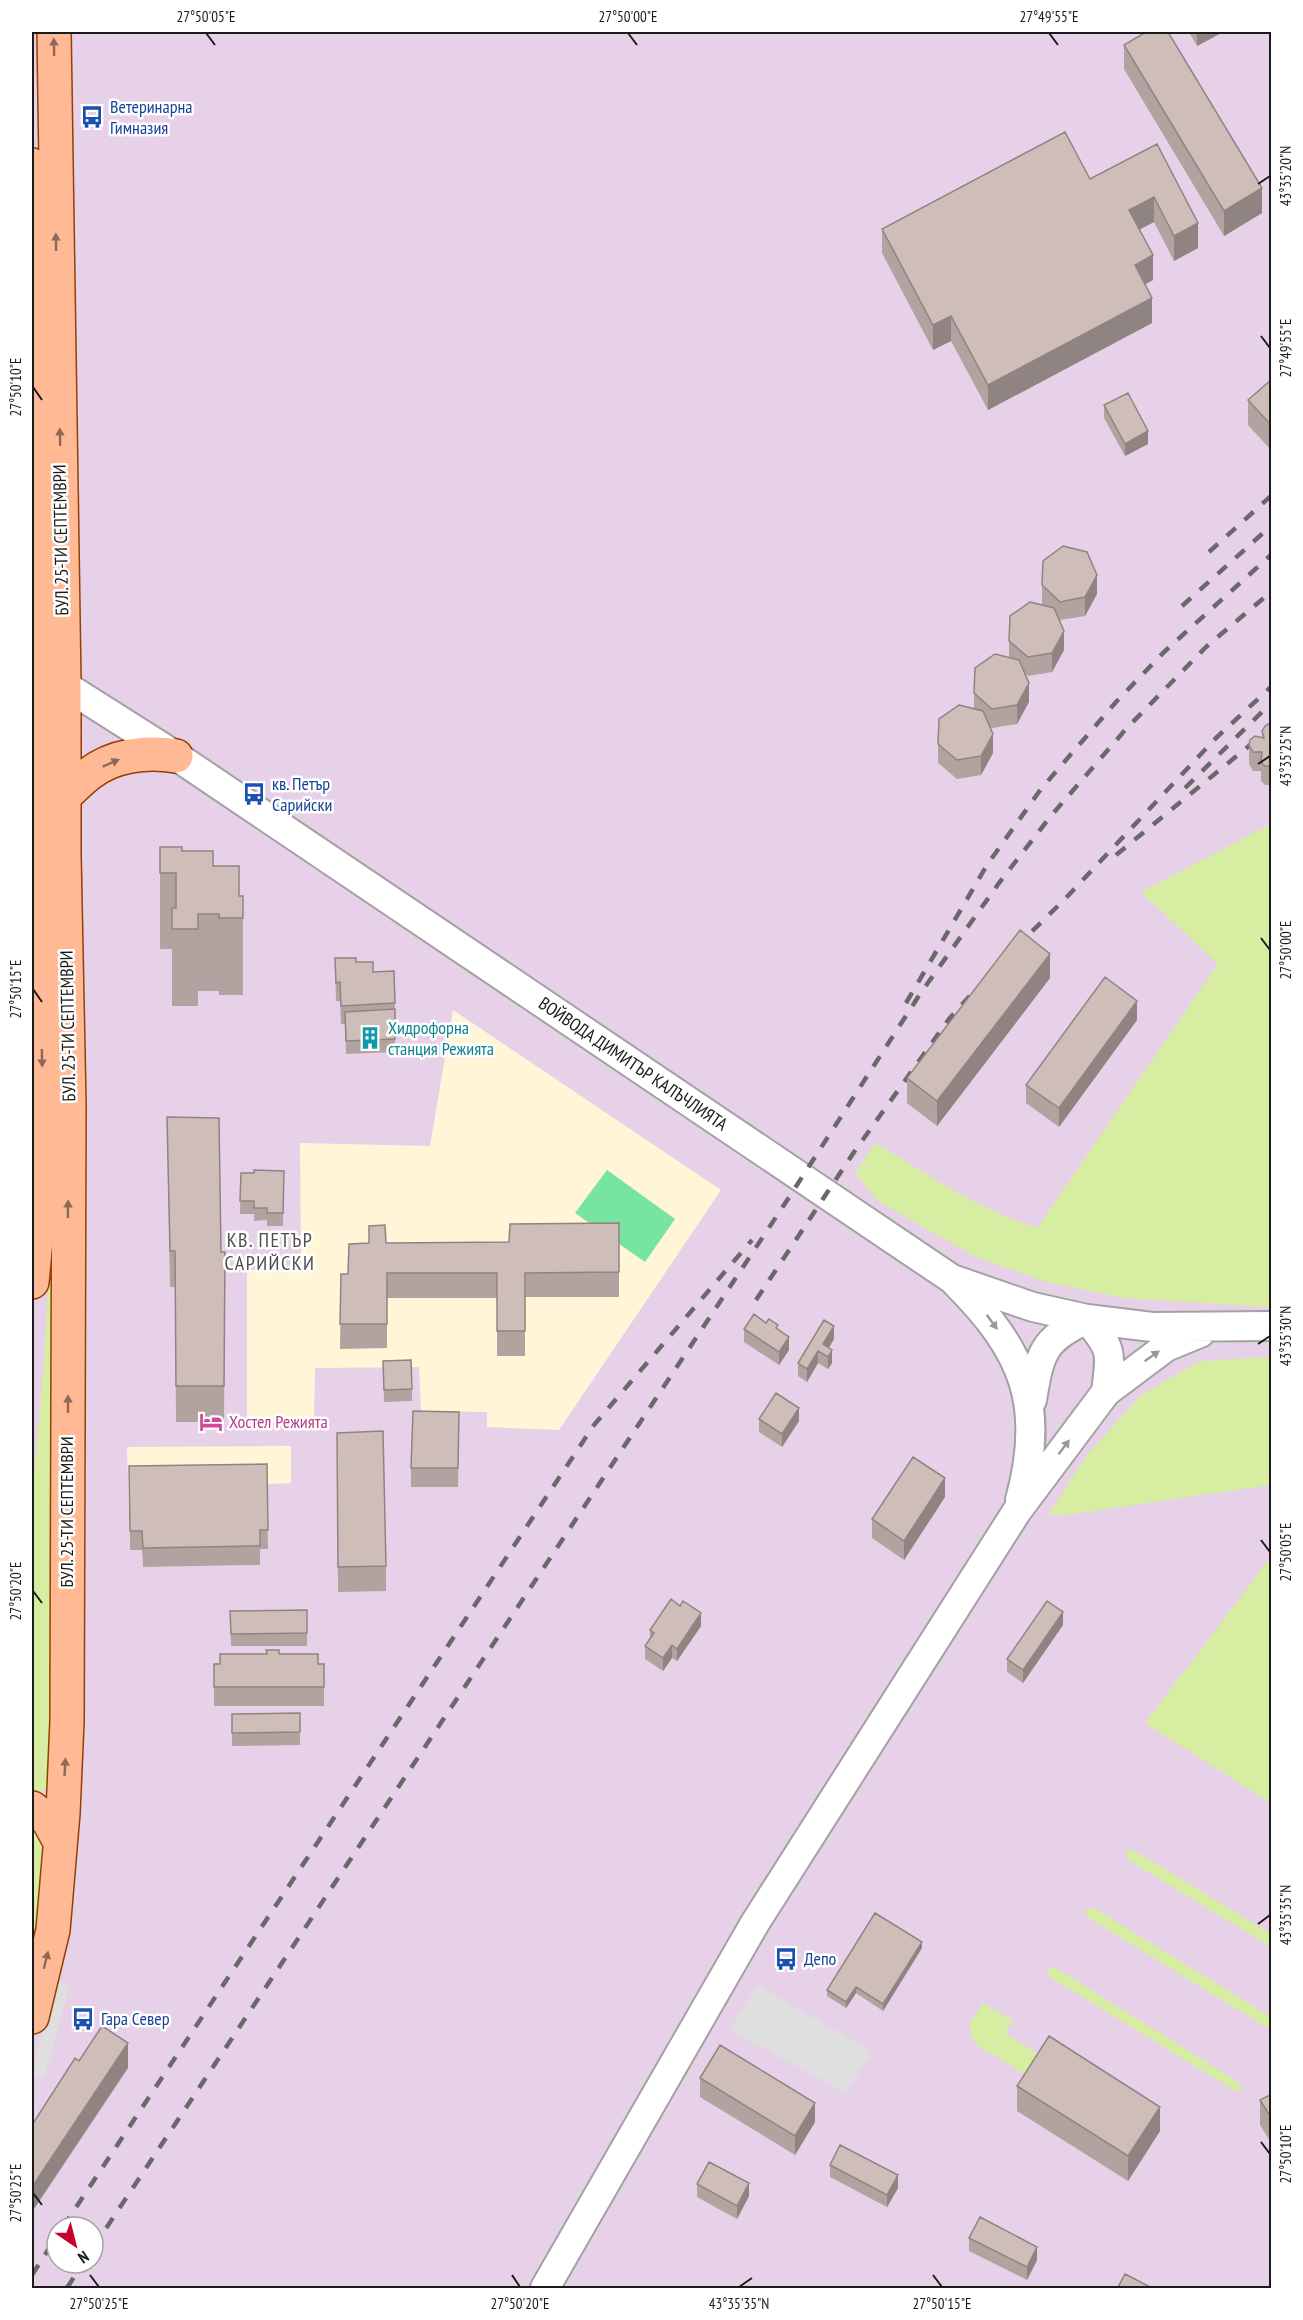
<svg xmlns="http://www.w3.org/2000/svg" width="1303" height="2320" font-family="'PT Sans Narrow',sans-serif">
	<rect width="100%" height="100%" fill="#eee6e0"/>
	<path fill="#e7d1e8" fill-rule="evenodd" d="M32 32H1271V2288H32ZM57 2227H93V2263H57Z"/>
	<path fill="#fff6d8" d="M453 1010 721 1190 559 1430 487 1427V1412L421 1411 419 1367 315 1368 314 1423H247V1270H301L300 1143 430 1146Z
		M291 1446V1483L267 1484 268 1549H260V1565L143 1567 142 1550H130L127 1447Z"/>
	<path fill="#d7eda1" d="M1271 824V1307L1124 1298 1046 1282 976 1257 878 1201 855 1173 875 1143C927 1174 979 1210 1037 1228L1218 964 1141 892Z
		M56 1138 51 1785 42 1791H32V1498L44 1361Z
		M1251 1358H1271V1485L1065 1515H1048L1087 1455 1141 1395 1200 1361Z
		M1271 1557V1803L1145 1723Z
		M32 1827C38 1831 44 1837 45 1845 50 1863 36 1922 32 1943Z
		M1129 1849 1137 1852 1271 1934V1947L1130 1861 1125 1855Z
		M1089 1908 1097 1910 1271 2017V2030L1090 1919 1085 1914 1086 1910Z
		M1052 1967 1059 1970 1238 2082 1242 2088 1240 2091 1234 2090 1053 1979 1047 1973 1048 1969Z
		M983 2003 1013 2020 1005 2033 1049 2061 1037 2081 978 2046 971 2036 969 2025Z"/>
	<path fill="#77e4a1" d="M607 1170 675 1219 645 1262 575 1213Z"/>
	<path fill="#dfdfdf" d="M58 1980 70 1985 44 2078 32 2075V2071Z
		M757 1985 872 2052 846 2093 730 2030Z"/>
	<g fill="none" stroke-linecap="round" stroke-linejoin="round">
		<g stroke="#a2a2a2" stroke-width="32">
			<path id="minor" d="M45 684 64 685 176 756 952 1279 1033 1307 1087 1319 1152 1327 1272 1326
				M956 1283C1024 1351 1046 1405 1020 1500
				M1087 1319C1113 1351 1111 1351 1106 1392
				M1032 1400C1040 1353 1042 1340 1087 1319
				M545 2288 755 1923 1017 1511 1106 1392 1166 1347 1200 1333"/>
		</g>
		<g stroke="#934100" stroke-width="36">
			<path id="major" d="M32 165 43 1106 39 1208 32 1282
				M64 797C72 789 80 781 89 774 113 755 147 751 176 756
				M32 1808 48 1820 60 1842
				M32 2017 53 1930 63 1813 67 1721 69 1105 64 855V685L54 32"/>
		</g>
		<use href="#minor" stroke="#fff" stroke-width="28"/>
		<use href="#major" stroke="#ffb994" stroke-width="33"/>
		<path stroke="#696969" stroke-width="4.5" stroke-dasharray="12 12" stroke-linecap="butt" d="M1209 552 1272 495
			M1182 606 1272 525
			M1185 788 1272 702
			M1116 855 1272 727
			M1015 948 1064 900 1216 738 1272 686
			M906 1003 987 865 1041 789 1116 702 1164 652 1272 554
			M756 1300 854 1152 949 1019 978 987
			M63 2227 594 1425 752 1240
			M93 2248 786 1202 920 994 999 883 1050 817 1126 729 1206 647 1272 591
			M32 2275 57 2236
			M67 2288 83 2263"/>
	</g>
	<path fill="#b1a39f" d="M1189 32H1223L1197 46Z
		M1124 45 1262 213 1224 236 1124 69Z
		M1157 144 1198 248 1174 261 1154 222 1140 229 1153 280 1145 284 1152 323 988 410 951 341 933 350 882 253V229L1090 179Z
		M1272 379V451L1248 425V400Z
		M1104 405 1148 444 1125 456 1104 418Z
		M1042 585 1097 594 1085 616 1060 620 1059 619 1064 650 1052 672 1028 676 1025 673 1029 702 1017 724 992 728 989 725 993 753 981 775 957 779 938 763V744L974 709V693L1009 657V641L1042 604Z
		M1272 724V785H1265L1261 781V771H1253L1249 764V745L1262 737V731Z
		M160 847 182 851 213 866 239 896H243V995H219V991H198V1006H172V949H160Z
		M335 958 356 962 373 972 395 1003V1052L346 1054 345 1024H341L340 1001H336Z
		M1050 978 937 1126 907 1103V1078Z
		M1137 1020 1059 1127 1026 1103V1085Z
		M167 1117 221 1252 225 1288 224 1422H176L175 1287H170Z
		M284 1171 283 1226H267V1220L254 1221V1214H240L241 1173Z
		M619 1223V1297H525V1356H497V1298H387V1348L340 1349 341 1274H348L369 1243V1226L386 1243 509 1242Z
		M744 1329 778 1330 789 1350 779 1365 744 1342Z
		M834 1339 829 1348 832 1363 828 1369 818 1363 807 1382 798 1376V1363Z
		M383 1361 412 1389V1401L384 1402Z
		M759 1419 799 1421 782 1447 759 1432Z
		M459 1431 458 1487H411V1468Z
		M337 1433 386 1566V1591L338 1592Z
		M267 1464 268 1549H260V1565L143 1567 142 1550H130L129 1466Z
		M945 1497 904 1560 872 1538V1519Z
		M307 1610V1646H231L230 1611Z
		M1063 1625 1023 1683 1007 1672V1659Z
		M701 1626 677 1661 672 1658 663 1671 645 1659V1646L650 1638V1630Z
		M279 1654 318 1664H324V1706H214V1664Z
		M300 1713V1745L232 1746V1714Z
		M922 1948 883 2011 856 1993 846 2008 827 1996V1990Z
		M700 2078 815 2122 795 2155 700 2097Z
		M1017 2086 1160 2131 1128 2181 1017 2111Z
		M1272 2094V2144L1260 2125V2100Z
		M830 2165 898 2188 887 2207 830 2177Z
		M697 2184 749 2196 737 2219 697 2197Z
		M969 2238 1037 2260 1027 2280 969 2251Z"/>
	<path fill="#908482" d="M1197 32H1223L1197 46Z
		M1262 188V213L1224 236V211Z
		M1154 197V222L1129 235V210Z
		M1198 223V248L1174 261V236Z
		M1153 255V280L1135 290V265Z
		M1152 298V323L988 410V385Z
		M951 316V341L933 350V325Z
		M1148 431V444L1125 456V444Z
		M1097 575V594L1085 616V597Z
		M1064 631V650L1052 672V653Z
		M1029 683V702L1017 724V705Z
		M993 734V753L981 775V756Z
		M1050 954V978L937 1126V1101Z
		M1137 1001V1020L1059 1127V1108Z
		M834 1326V1339L824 1355 823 1344Z
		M789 1337V1350L779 1365V1352Z
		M832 1350V1363L828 1369V1357Z
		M818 1351V1363L807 1382V1369Z
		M799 1408V1421L782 1447V1434Z
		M945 1478V1497L904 1560V1541Z
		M1063 1612V1625L1023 1683V1670Z
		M701 1613V1626L677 1661V1649Z
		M672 1645V1658L663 1671V1658Z
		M922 1942V1948L883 2011V2004Z
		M856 1987V1993L846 2008V2002Z
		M128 2043V2068L32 2212V2187Z
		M815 2103V2122L795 2155V2136Z
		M1160 2107V2131L1128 2181V2156Z
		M898 2175V2188L887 2207V2195Z
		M749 2183V2196L737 2219V2206Z
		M1037 2247V2260L1027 2280V2267Z"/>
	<path fill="#cebdb9" stroke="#908482" stroke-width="1.5" d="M1146 32H1168L1262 188 1224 211 1124 45Z
		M1065 132 1090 179 1157 144 1198 223 1174 236 1154 197 1129 210 1153 255 1135 265 1152 298 988 385 951 316 933 325 882 229Z
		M1272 379V426L1248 400Z
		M1128 393 1148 431 1125 444 1104 405Z
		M1063 546 1087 552 1097 575 1085 597 1060 602 1042 585 1043 561Z
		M1030 602 1054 608 1064 631 1052 653 1028 657 1009 641 1010 616Z
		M995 654 1019 660 1029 683 1017 705 992 709 974 693 975 668Z
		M959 705 983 711 993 734 981 756 957 760 938 744 939 719Z
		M1270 723 1272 724V766H1265L1261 762 1262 752H1253L1249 745 1250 740 1255 736 1264 738 1262 731 1265 726Z
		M160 847H182V851H213V866H239V896H243V918H219V914H198V929H172V908H176V873H160Z
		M1020 930 1050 954 937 1101 907 1078Z
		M335 958H356V962H373V972L394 971 395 1003 341 1006 340 982 336 983Z
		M1105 977 1137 1001 1059 1108 1026 1085Z
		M395 1009V1039L346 1041 345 1012Z
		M167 1117 219 1118 221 1252H225L224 1386H176L175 1251H170Z
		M254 1170 284 1171 283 1213H267V1208H254V1201H240L241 1173H254Z
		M619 1223V1272L525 1273V1331H497V1273H387V1324H340L341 1274H348L349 1244 369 1243V1226L385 1225 386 1243 509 1242 510 1224Z
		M754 1314 766 1323 769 1319 778 1325 776 1328 789 1337 779 1352 744 1329Z
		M824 1320 834 1326 823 1344 832 1350 828 1357 818 1351 807 1369 798 1363Z
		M411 1360 412 1389 384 1390 383 1361Z
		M776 1393 799 1408 782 1434 759 1419Z
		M413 1411 459 1412 458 1468H411Z
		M383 1431 386 1566 338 1567 337 1433Z
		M913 1457 945 1478 904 1541 872 1519Z
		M267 1464 268 1530H260V1546L143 1548 142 1531H130L129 1466Z
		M671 1599 680 1606 683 1601 701 1613 677 1649 672 1645 663 1658 645 1646 654 1633 650 1630Z
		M1047 1601 1063 1612 1023 1670 1007 1659Z
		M307 1610V1633L231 1634 230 1611Z
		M266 1650H279V1654H318V1664H324V1687H214V1664H220V1654H267Z
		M300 1713V1732L232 1733V1714Z
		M875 1913 922 1942 883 2004 856 1987 846 2002 827 1990Z
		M102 2026 128 2043 32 2187V2131L33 2130 32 2129V2125L75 2058 79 2061Z
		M1049 2036 1160 2107 1128 2156 1017 2086Z
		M720 2045 815 2103 795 2136 700 2078Z
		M1272 2094V2119L1260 2100Z
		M840 2145 898 2175 887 2195 830 2165Z
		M709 2162 749 2183 737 2206 697 2184Z
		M980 2217 1037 2247 1027 2267 969 2238Z
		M1125 2274 1154 2289H1117Z"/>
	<defs><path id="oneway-solid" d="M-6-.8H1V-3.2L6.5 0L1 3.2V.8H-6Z" transform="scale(1.5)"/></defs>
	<g fill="#8d6a58">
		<use href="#oneway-solid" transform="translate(54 47) rotate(-91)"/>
		<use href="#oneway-solid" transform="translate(56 242) rotate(-91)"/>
		<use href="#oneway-solid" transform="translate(60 437) rotate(-91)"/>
		<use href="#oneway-solid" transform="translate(111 763) rotate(-24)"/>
		<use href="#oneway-solid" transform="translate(42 1058) rotate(89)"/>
		<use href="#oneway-solid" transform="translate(68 1209) rotate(-89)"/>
		<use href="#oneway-solid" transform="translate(68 1404) rotate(-90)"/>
		<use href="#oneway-solid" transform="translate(65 1767) rotate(-87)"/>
		<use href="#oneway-solid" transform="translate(46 1960) rotate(-76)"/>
	</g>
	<g fill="#989898">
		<use href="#oneway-solid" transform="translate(992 1322) rotate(54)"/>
		<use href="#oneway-solid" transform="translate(1152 1356) rotate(-35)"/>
		<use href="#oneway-solid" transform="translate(1064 1447) rotate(-53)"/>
	</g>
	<path fill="none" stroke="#1b1b1b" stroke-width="2" d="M206 33 215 45M628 33 637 45M1049 33 1058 45M1258 184 1270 176M1261 336 1270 348M33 387 42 400M1258 764 1270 756M1261 938 1270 950M33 989 42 1002M1258 1344 1270 1336M1261 1540 1270 1552M33 1591 42 1603M1258 1924 1270 1915M1261 2142 1270 2154M33 2193 42 2205M90 2275 99 2287M512 2275 520 2287M933 2275 942 2287M739 2287 752 2278"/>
	<defs>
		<g id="bus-bare" transform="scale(1.8)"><path d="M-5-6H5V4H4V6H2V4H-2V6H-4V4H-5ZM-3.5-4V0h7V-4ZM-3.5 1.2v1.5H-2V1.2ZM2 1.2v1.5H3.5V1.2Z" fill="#1a4fb4" stroke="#fff" stroke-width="2.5" paint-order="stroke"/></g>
		<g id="building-bare" transform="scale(1.8)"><path d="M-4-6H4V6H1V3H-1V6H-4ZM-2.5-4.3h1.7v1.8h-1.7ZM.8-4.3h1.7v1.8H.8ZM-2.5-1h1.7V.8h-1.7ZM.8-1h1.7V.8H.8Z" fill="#0f9aa8" stroke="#fff" stroke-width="2.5" paint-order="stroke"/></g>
		<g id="hotel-bare" transform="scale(1.8)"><path d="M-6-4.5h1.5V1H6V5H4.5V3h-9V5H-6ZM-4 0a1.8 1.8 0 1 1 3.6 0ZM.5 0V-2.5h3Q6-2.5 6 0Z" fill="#d1479c" stroke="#fff" stroke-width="2.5" paint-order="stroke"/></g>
	</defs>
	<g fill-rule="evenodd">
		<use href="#bus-bare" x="92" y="117"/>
		<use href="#bus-bare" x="254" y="794"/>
		<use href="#building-bare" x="370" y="1038"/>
		<use href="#hotel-bare" x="211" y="1422"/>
		<use href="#bus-bare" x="786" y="1959"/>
		<use href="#bus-bare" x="83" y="2019"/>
	</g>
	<g text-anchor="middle" stroke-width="5" stroke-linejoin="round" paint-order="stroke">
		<g font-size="18" fill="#164399" stroke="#fff" text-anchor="start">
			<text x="110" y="113">Ветеринарна<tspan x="110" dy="21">Гимназия</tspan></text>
			<text x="272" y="790">кв. Петър<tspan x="272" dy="21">Сарийски</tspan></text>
			<text x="804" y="1965">Депо</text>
			<text x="101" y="2025">Гара Север</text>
		</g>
		<g font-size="18" fill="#1b1b1b" stroke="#fff">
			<text transform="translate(61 540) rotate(-91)" y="6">БУЛ. 25-ТИ СЕПТЕМВРИ</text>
			<text transform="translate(68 1026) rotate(-91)" y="6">БУЛ. 25-ТИ СЕПТЕМВРИ</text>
			<text transform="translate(633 1064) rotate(34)" y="6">ВОЙВОДА ДИМИТЪР КАЛЪЧЛИЯТА</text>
			<text transform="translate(67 1512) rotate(-90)" y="6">БУЛ. 25-ТИ СЕПТЕМВРИ</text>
		</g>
		<g font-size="18" fill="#0d838f" stroke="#fff" text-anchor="start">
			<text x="388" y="1034">Хидрофорна<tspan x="388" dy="21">станция Режията</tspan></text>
		</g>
		<g font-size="18" fill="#b23c85" stroke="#fff" text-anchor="start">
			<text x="229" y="1428">Хостел Режията</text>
		</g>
		<g font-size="20" letter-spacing="1.5" fill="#4e4e4e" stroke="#fff">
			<text x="270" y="1247">КВ. ПЕТЪР<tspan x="270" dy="23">САРИЙСКИ</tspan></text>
		</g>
	</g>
	<rect width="1303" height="2320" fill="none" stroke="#ffffff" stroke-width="66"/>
	<g transform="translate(75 2245) rotate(145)"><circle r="28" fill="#ffffff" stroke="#a4a4a4" stroke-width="1.5"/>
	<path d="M0-4.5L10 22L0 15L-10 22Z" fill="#c7002d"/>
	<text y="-9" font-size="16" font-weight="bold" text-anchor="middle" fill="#1b1b1b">N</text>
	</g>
	<rect x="33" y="33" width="1237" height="2254" fill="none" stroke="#1b1b1b" stroke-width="2"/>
	<g font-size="15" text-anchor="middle" fill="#1b1b1b">
		<text x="206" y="22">27°50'05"E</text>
		<text x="628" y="22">27°50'00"E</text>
		<text x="1049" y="22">27°49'55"E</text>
		<text transform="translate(1286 176) rotate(-90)" y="5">43°35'20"N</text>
		<text transform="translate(1286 348) rotate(-90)" y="5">27°49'55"E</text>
		<text transform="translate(16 387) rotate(-90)" y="5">27°50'10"E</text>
		<text transform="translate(1286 756) rotate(-90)" y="5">43°35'25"N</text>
		<text transform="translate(1286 950) rotate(-90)" y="5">27°50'00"E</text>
		<text transform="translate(16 989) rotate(-90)" y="5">27°50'15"E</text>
		<text transform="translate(1286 1336) rotate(-90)" y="5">43°35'30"N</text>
		<text transform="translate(1286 1552) rotate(-90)" y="5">27°50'05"E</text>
		<text transform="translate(16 1591) rotate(-90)" y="5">27°50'20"E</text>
		<text transform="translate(1286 1915) rotate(-90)" y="5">43°35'35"N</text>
		<text transform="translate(1286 2154) rotate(-90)" y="5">27°50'10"E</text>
		<text transform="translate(16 2193) rotate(-90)" y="5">27°50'25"E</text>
		<text x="99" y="2309">27°50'25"E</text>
		<text x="520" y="2309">27°50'20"E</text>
		<text x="739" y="2309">43°35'35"N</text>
		<text x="942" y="2309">27°50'15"E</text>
	</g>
</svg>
